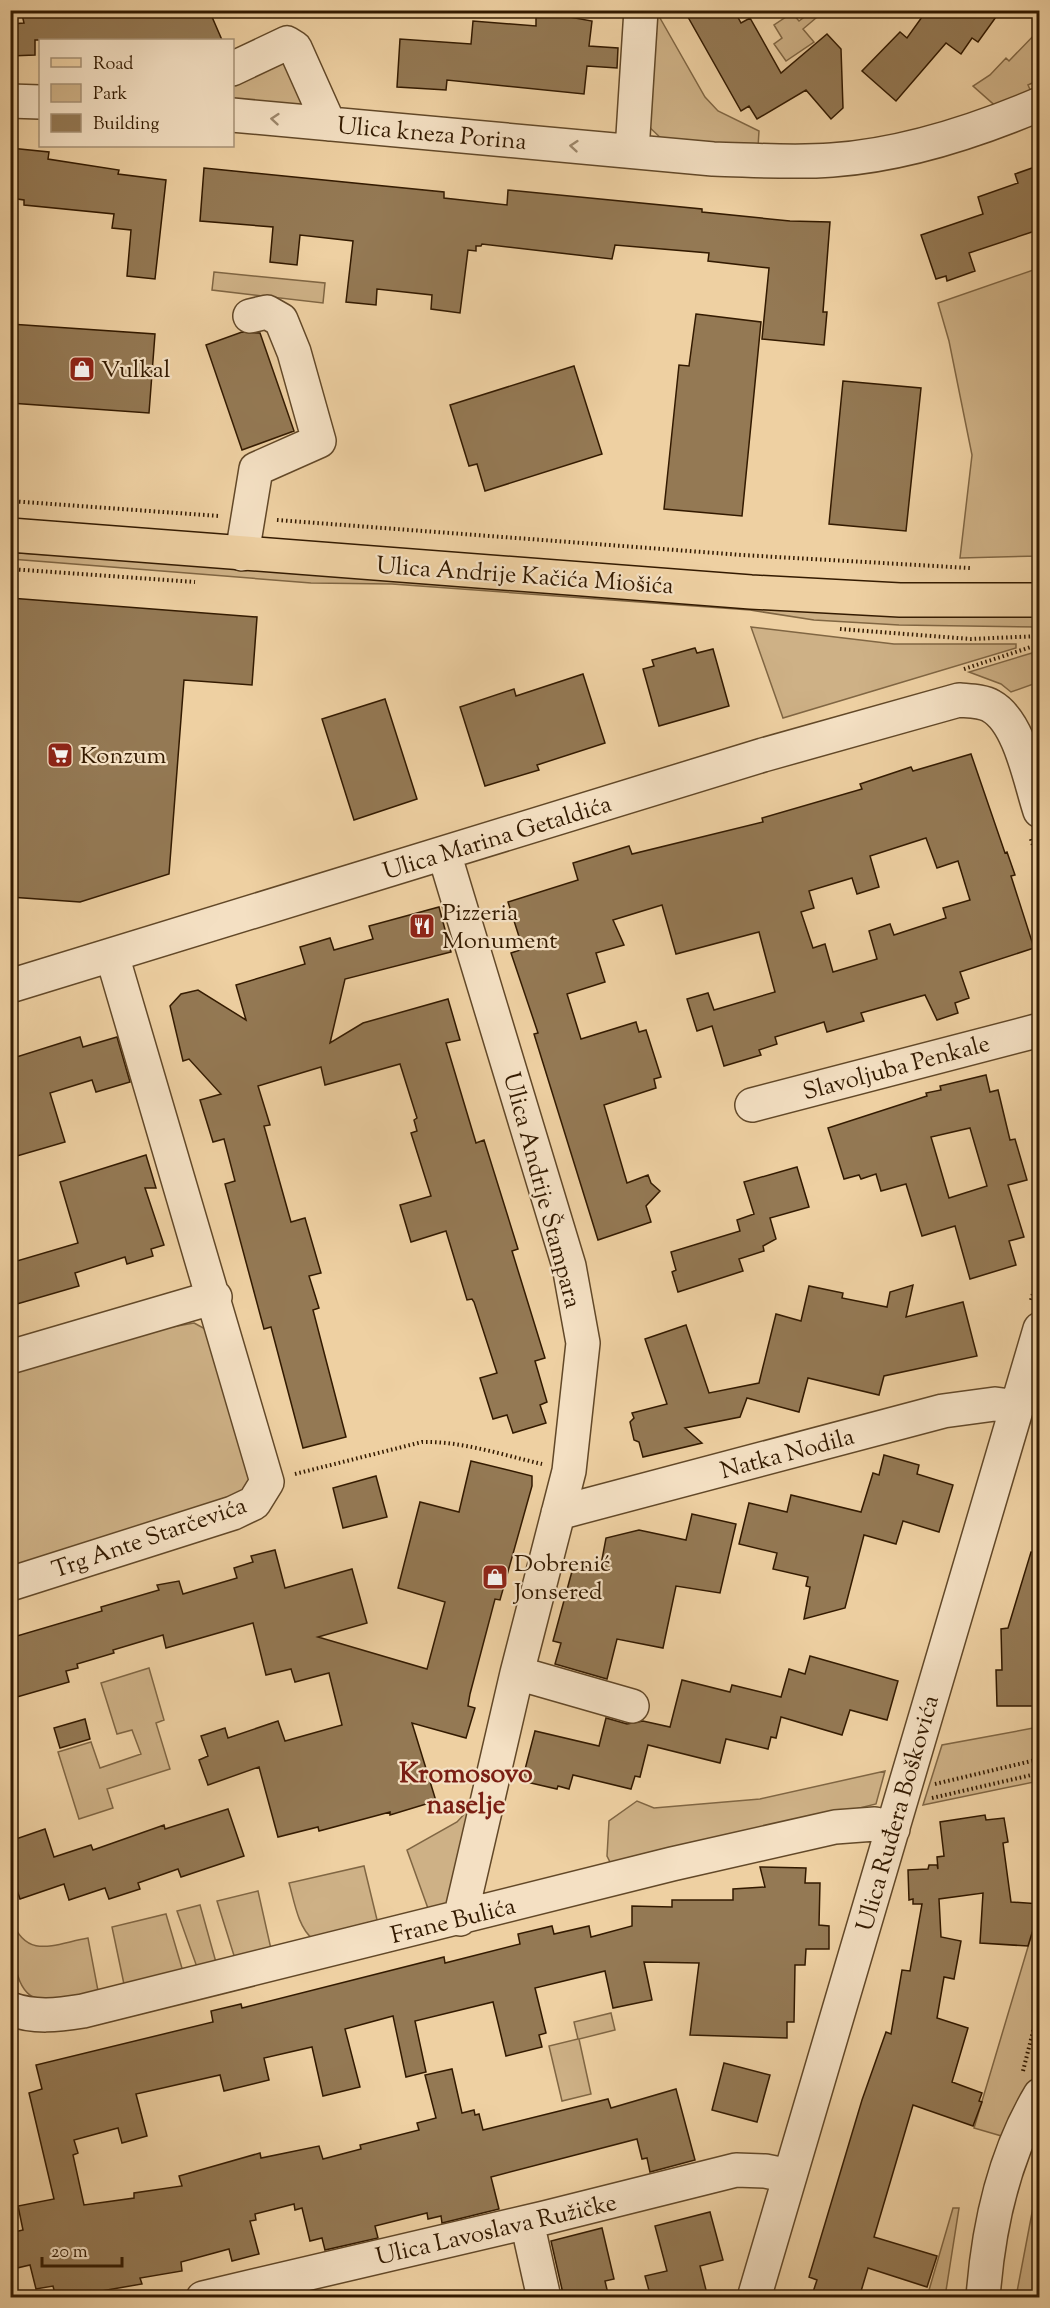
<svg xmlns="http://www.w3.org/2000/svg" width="1050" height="2308" font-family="'Sorts Mill Goudy',serif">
	<rect width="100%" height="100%" fill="#eed0a2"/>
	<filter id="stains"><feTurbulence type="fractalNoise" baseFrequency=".00333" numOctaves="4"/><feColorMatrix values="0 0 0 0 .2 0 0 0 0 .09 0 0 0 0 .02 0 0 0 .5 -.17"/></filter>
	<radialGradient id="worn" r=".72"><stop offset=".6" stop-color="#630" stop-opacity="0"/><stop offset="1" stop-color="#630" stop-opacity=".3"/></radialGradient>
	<path fill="#ceb186" stroke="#806643" stroke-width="1.5" d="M656 11 705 97 718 111 759 131 758 147 664 141 646 124Z
		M811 12 816 18 803 29 814 42 786 61 774 44 782 38 774 25 792 13 799 21Z
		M1039 30V80L1028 85 1032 94 999 109 973 86 990 75 1006 58 1009 61Z
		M266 60 287 63 305 107 233 101V77Z
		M1039 268V556L960 558 972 455 949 341 938 303Z
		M214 272 325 283 323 303 212 290Z
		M19 553 1039 615V627L899 625 814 620 750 610 392 584 311 583 11 559 10 554Z
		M751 627 894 644H1016V648L783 718Z
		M1032 653 1039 682 1011 692 1001 684 969 672Z
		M194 1323 209 1331 252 1483 246 1493 11 1570V1374L155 1330Z
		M149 1668 164 1720 156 1723 170 1769 107 1789 113 1808 79 1819 58 1752 91 1742 100 1768 141 1754 132 1730 117 1734 101 1683Z
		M1039 1727V1781L923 1805 942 1745Z
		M885 1771 876 1804 632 1864 610 1862 607 1856 609 1821 637 1801 654 1808 760 1799Z
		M469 1809 453 1903 430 1914 407 1850 457 1822Z
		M364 1866 379 1928 313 1939C298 1928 294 1900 289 1883Z
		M258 1891 271 1949 236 1962 217 1901Z
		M200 1905 217 1966 198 1970 177 1911Z
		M1039 1910V2070L1013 2110 1005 2137 974 2128Z
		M166 1914 184 1975 125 1989 112 1927Z
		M12 1921C27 1960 54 1944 88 1938L99 1996C82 1997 61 2002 43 2000 10 1997 14 1944 12 1921Z
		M611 2013 615 2030 579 2039 591 2094 562 2101 549 2046 578 2039 574 2022Z
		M1039 2176V2297H1016Z
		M953 2208H959L945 2297H949H927Z"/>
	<path fill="#947954" stroke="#331a00" stroke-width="1.5" fill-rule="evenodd" d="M21 10H209L222 40H35V55L10 56V24L24 23Z
		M684 10H734L741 23 750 18 781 73 827 34 841 49 843 108 831 119 806 90 757 119 749 106 741 111Z
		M927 10H1001L978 42 972 38 961 54 946 43 896 101 862 71 900 32 907 38Z
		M536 11 592 21 589 46 618 48 617 68 587 66 584 94 447 80 446 90 397 87 400 39 471 44 473 21 536 26Z
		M10 148 49 152 48 159 119 170 118 174 166 180 155 279 127 276 131 230 112 228 114 214 24 205V200L10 198Z
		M1035 167 1040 176V234H1036L1035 231 969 253 975 271 947 281 946 276 936 279 921 235 983 214 978 197 1018 183 1015 174Z
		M204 168 444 192V198L507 205 508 190 702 209V212L790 221 830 222 823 312H827L824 345 762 339 769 268 708 261 709 253 615 245 612 259 482 244 481 246H476V251L468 250 460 313 431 309 432 295 377 289 376 305 346 302 353 241 300 235 297 265 270 262 273 227 200 221Z
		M696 314 761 322 742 516 664 509 679 365 689 366Z
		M10 324 155 334 149 413 10 403Z
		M242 332 260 333 294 431 242 450 206 345Z
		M574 366 602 454 485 491 477 464 469 466 450 405Z
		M843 381 921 388 906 531 829 524Z
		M10 598 257 617 252 685 184 680 169 874 80 902 10 897Z
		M695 648 697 653 713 649 729 706 659 726 643 669 654 666 652 660Z
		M583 674 605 743 537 765 539 770 485 786 460 707 514 689 516 696Z
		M385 699 417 799 354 820 322 719Z
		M971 754 1005 853 1007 852 1015 875 1011 876 1034 948 960 972 969 998 955 1003 958 1013 937 1020 925 995 861 1013 864 1021 827 1032 824 1022 775 1037 777 1044 759 1050 761 1055 724 1066 712 1026 697 1031 687 999 708 993 714 1010 775 992 759 932 676 954 662 905 613 920 624 945 596 953 605 982 567 994 581 1039 636 1022 639 1032 646 1030 661 1077 654 1079 656 1088 604 1105 627 1183 648 1175 651 1183 660 1191 646 1206 651 1222 598 1240 534 1034 538 1033 511 953 523 949 508 902 578 880 573 863 629 846 632 854 763 822 762 818 862 789 860 784 911 767 913 771ZM926 838 937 868 958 861 970 900 943 908 946 918 894 935 890 924 869 931 877 959 833 972 825 944 813 948 801 912 814 908 809 891 852 878 857 894 879 887 870 856Z
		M439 907 451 952 345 979 330 1043 363 1023 448 999 460 1040 446 1043 476 1143 484 1140 518 1249 512 1251 545 1358 535 1361 547 1402 540 1405 546 1423 513 1433 507 1415 493 1419 480 1378 497 1373 474 1302 472 1299 467 1300 446 1231 411 1242 400 1205 431 1196 411 1133 417 1131 414 1120 417 1118 400 1064 325 1085 321 1067 258 1086 270 1125 264 1126 291 1222 305 1218 321 1273 309 1276 319 1308 313 1310 346 1437 303 1448 271 1327 264 1329 225 1184 235 1181 224 1139 213 1142 200 1100 221 1094 189 1059 183 1061 170 1006 181 994 198 990 246 1020 236 985 305 964 300 947 330 938 334 950 373 939 369 926Z
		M80 1037 83 1047 117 1037 130 1082 96 1092 92 1080 50 1093 65 1142 10 1158V1059Z
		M986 1075 990 1092 998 1090 1010 1140 1015 1139 1027 1180 1008 1185 1024 1237 1009 1241 1016 1265 970 1279 955 1226 922 1236 906 1184 881 1191 876 1174 861 1179 859 1175 844 1179 828 1128 927 1096 926 1093 941 1090 940 1086ZM970 1128 987 1186 949 1198 931 1137Z
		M146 1155 156 1188H145L164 1245 151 1249 153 1256 127 1264 125 1257 75 1273 79 1286 10 1306V1263L78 1243 60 1182Z
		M797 1167 809 1207 770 1218 776 1239 763 1246 764 1251 739 1259 743 1271 678 1292 672 1272 676 1270 671 1252 740 1231 737 1220 754 1214 744 1182Z
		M913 1285 906 1317 963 1302 977 1356 884 1376 879 1395 808 1378 799 1412 747 1398 740 1417 685 1428 702 1443 643 1457 639 1442 634 1440 630 1422 634 1418 632 1413 667 1404 645 1339 686 1325 709 1393 759 1383 776 1314 801 1321 809 1286 843 1293 842 1298 887 1307 890 1292Z
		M884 1455 919 1465 917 1474 953 1485 939 1532 903 1521 896 1544 864 1535 845 1608 804 1619 810 1587 806 1586 808 1577 773 1569 777 1553 739 1544 749 1503 787 1512 791 1495 861 1512 873 1473 879 1475Z
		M471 1461 532 1476V1486L500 1600 495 1599 470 1694 468 1706 475 1708 466 1738 412 1723 436 1801 390 1815V1812L319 1831 318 1827 278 1837 259 1767 208 1785 199 1760 208 1756 201 1736 225 1728 228 1738 278 1721 285 1741 342 1725 329 1673 295 1682 291 1669 266 1675 253 1623 166 1648 163 1635 113 1650 114 1653 77 1664 78 1668 66 1671 69 1682 10 1699V1638L102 1611 101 1607 159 1590 157 1585 179 1581 183 1594 237 1578 234 1568 253 1562 251 1556 275 1550 285 1588 352 1569 367 1623 318 1637 427 1669 445 1602 398 1588 420 1502 459 1512Z
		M376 1476 387 1517 343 1528 333 1488Z
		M692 1514 736 1524 720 1593 676 1586 663 1648 617 1639 607 1679 555 1664 561 1643 553 1641 574 1564 600 1570 606 1538 639 1530 686 1540Z
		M1031 1552 1036 1553 1040 1706H997L996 1670H1002L1001 1629 1008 1628Z
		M810 1656 898 1681 887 1720 850 1710 842 1735 781 1717 776 1738 771 1737 768 1749 726 1739 720 1763 648 1745 640 1777 635 1776 631 1789 573 1775 569 1789 558 1786 557 1789 522 1781 535 1731 599 1746 606 1718 627 1724 643 1721 670 1727 682 1680 730 1692 732 1685 781 1697 789 1669 805 1674Z
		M85 1719 90 1739 60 1748 54 1728Z
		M228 1809 244 1856 181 1877 178 1869 138 1883 140 1889 109 1899 105 1888 69 1900 64 1884 20 1899 10 1870V1841L45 1829 54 1857 91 1845 93 1850 164 1825 165 1829Z
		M985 1815 986 1820 1004 1818 1008 1842 1003 1843 1011 1902 1040 1904V1907L1028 1946 980 1943 983 1893 939 1899 941 1937 961 1941 954 1979 944 1977 937 2018 968 2028 952 2082 982 2093 979 2101 982 2102 973 2126 913 2105 874 2237 937 2256 927 2287 868 2268 859 2298H811L817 2280 809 2277 862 2100 886 2032 891 2034 902 1970 910 1971 922 1904H913V1899L909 1900 908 1870 928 1869 929 1865H937L938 1869 937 1857 944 1856 940 1822Z
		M760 1867 806 1868 805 1883H820L819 1925 829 1926V1949H806L805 1965H795L794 2022H787V2038L690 2035 699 1963 644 1962 652 2000 613 2008 605 1971 535 1988 546 2033 539 2035 542 2047 506 2056 493 2002 415 2021 426 2072 406 2077 393 2016 345 2029 360 2087 323 2096 312 2047 264 2058 269 2080 224 2091 220 2075 136 2094 147 2136 122 2143 118 2128 74 2140 78 2153 73 2155 84 2205 134 2198V2193L182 2186 179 2176 260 2153 261 2158 319 2146 323 2159 361 2149 360 2145 419 2130 417 2123 436 2118 425 2075 452 2069 462 2113 474 2110 475 2115 479 2114 483 2130 608 2099 611 2108 676 2089 695 2160 650 2172 647 2158 642 2159 637 2139 491 2177 499 2209 442 2223 441 2216 428 2219 427 2213 375 2226 378 2238 325 2250 322 2238 310 2241 302 2208 295 2210 294 2204 255 2214 256 2220 250 2221 259 2254 232 2261 229 2249 181 2262 182 2271 140 2278 142 2284 89 2293 90 2298H56L53 2286 36 2289 30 2265 17 2268 10 2233 23 2230 18 2206 54 2199 29 2093 42 2089 36 2065 213 2022 211 2011 241 2004 242 2008 444 1957 445 1963 520 1944 518 1934 552 1926 554 1934 589 1926 591 1937 632 1926V1906L672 1907V1900H733V1889L765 1887Z
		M724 2063 770 2075 757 2122 712 2110Z
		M710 2212 723 2260 700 2266 708 2298H651L645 2276 667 2271 655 2226Z
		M602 2228 614 2279 605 2281 609 2298H564L551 2241Z"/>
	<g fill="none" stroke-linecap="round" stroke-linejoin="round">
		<g stroke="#624828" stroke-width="36">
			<path id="minor" d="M232 69 287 43 295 48 329 124
				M10 101 40 102
				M232 115 713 159C753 160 793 163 832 160 904 155 974 132 1040 104
				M632 151 641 10
				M242 554 256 469 319 441 294 352 281 320 267 312 250 316
				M444 853 569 1266 583 1343 569 1471 517 1673 460 1919
				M10 986 763 755 959 700C969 701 983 701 991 706 1020 722 1030 781 1040 811
				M752 1105 1040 1030
				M10 1357 215 1297
				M558 1513 943 1411 995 1404 1017 1407
				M10 1584 233 1513 254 1503 267 1482 112 955
				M517 1673 632 1706
				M10 2009C35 2018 58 2015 83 2011L672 1864 835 1827 875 1824 893 1829
				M527 2222 544 2298
				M203 2298 544 2218 736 2170 765 2171 790 2176
				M754 2298 1040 1329
				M983 2298C988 2229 1004 2155 1040 2095"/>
		</g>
		<g stroke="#331a00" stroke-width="36">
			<path id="major" d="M10 535 751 592 900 600H1040"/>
		</g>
		<path stroke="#331a00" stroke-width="4" stroke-dasharray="1.5 3" stroke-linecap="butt" d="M10 501 219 516
			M277 520 742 555 970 568
			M10 569 195 582
			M840 629 971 639 1040 636
			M1037 645 1040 655
			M964 669 1037 645 1040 641
			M1031 839 1040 867
			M1031 1300 1040 1272
			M295 1474 422 1442C462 1441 503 1455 542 1464
			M935 1784 1040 1759
			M932 1798 1040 1773
			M1023 2071 1040 2004"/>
		<use href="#minor" stroke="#f4e0c3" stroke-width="33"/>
		<use href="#major" stroke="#eed0a2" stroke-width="33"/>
	</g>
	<defs><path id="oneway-chevron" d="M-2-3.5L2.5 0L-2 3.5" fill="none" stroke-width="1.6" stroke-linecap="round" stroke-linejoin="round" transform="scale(1.5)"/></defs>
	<g stroke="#9d876b">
		<use href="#oneway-chevron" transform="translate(275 119) rotate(-175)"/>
		<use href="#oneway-chevron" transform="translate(574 146) rotate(-175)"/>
	</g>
	<defs>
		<g id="shop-square" transform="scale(1.35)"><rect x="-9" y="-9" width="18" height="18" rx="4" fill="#8f2418" stroke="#f4e0c3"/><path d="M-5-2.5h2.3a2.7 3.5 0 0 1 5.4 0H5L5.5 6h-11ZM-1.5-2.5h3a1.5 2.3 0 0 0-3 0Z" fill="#fff"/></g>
		<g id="supermarket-square" transform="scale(1.35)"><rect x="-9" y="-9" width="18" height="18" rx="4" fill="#8f2418" stroke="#f4e0c3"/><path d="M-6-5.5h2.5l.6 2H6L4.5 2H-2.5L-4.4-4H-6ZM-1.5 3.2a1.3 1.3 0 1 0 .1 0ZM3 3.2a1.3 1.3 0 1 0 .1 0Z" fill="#fff"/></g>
		<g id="restaurant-square" transform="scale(1.35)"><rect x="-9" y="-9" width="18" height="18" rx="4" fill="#8f2418" stroke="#f4e0c3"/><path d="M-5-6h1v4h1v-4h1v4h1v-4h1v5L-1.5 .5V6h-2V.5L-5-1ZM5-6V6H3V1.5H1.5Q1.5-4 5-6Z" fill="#fff"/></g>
	</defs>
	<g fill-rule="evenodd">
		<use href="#shop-square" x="82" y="369"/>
		<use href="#supermarket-square" x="60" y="755"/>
		<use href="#restaurant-square" x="422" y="926"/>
		<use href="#shop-square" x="495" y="1577"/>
	</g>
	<g text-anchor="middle" stroke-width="4.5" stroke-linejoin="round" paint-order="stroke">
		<g font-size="24" fill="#331a00" stroke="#f4e0c3">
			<text transform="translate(432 133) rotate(5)" y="8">Ulica kneza Porina</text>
			<text transform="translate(525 575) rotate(4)" y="8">Ulica Andrije Kačića Miošića</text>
			<text transform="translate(497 837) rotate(-17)" y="8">Ulica Marina Getaldića</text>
			<text transform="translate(896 1067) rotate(-15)" y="8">Slavoljuba Penkale</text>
			<text transform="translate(543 1190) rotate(75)" y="8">Ulica Andrije Štampara</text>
			<text transform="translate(787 1453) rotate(-15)" y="8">Natka Nodila</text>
			<text transform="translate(149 1537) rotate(-19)" y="8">Trg Ante Starčevića</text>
			<text transform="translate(897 1813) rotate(-74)" y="8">Ulica Ruđera Boškovića</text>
			<text transform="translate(453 1920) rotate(-14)" y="8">Frane Bulića</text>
			<text transform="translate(496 2229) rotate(-13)" y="8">Ulica Lavoslava Ružičke</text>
		</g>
		<g font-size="24" fill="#331a00" stroke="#f4e0c3" text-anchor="start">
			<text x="101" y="377">Vulkal</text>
			<text x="80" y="763">Konzum</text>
			<text x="442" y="920">Pizzeria<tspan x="442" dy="28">Monument</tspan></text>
			<text x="514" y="1571">Dobrenić<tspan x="514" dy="28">Jonsered</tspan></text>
		</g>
		<g font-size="27" font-weight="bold" fill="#7a1f14" stroke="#f4e0c3">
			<text x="466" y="1782">Kromosovo<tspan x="466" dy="31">naselje</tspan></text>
		</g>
	</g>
	<rect width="1050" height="2308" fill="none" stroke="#eed0a2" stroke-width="36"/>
	<rect x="12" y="12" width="1026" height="2284" fill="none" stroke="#331a00" stroke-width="3"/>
	<rect x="18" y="18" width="1014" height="2272" fill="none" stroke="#331a00" stroke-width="1.5"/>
	<rect x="39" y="39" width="195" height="108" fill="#f4e0c3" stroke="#a79175" stroke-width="1.5"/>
	<rect x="51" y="58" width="30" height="9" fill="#eed0a2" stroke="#a79175" stroke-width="1.5"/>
	<text x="93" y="69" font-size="18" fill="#331a00">Road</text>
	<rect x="51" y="84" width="30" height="18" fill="#ceb186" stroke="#a79175" stroke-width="1.5"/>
	<text x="93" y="99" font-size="18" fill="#331a00">Park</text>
	<rect x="51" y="114" width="30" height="18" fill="#947954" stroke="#a79175" stroke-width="1.5"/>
	<text x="93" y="129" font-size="18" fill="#331a00">Building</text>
	<path d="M42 2257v9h80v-9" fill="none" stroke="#331a00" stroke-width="3"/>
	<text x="51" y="2257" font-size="18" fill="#331a00" stroke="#f4e0c3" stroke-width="4.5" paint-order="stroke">20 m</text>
	<rect width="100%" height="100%" filter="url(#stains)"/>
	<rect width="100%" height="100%" fill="url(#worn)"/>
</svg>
